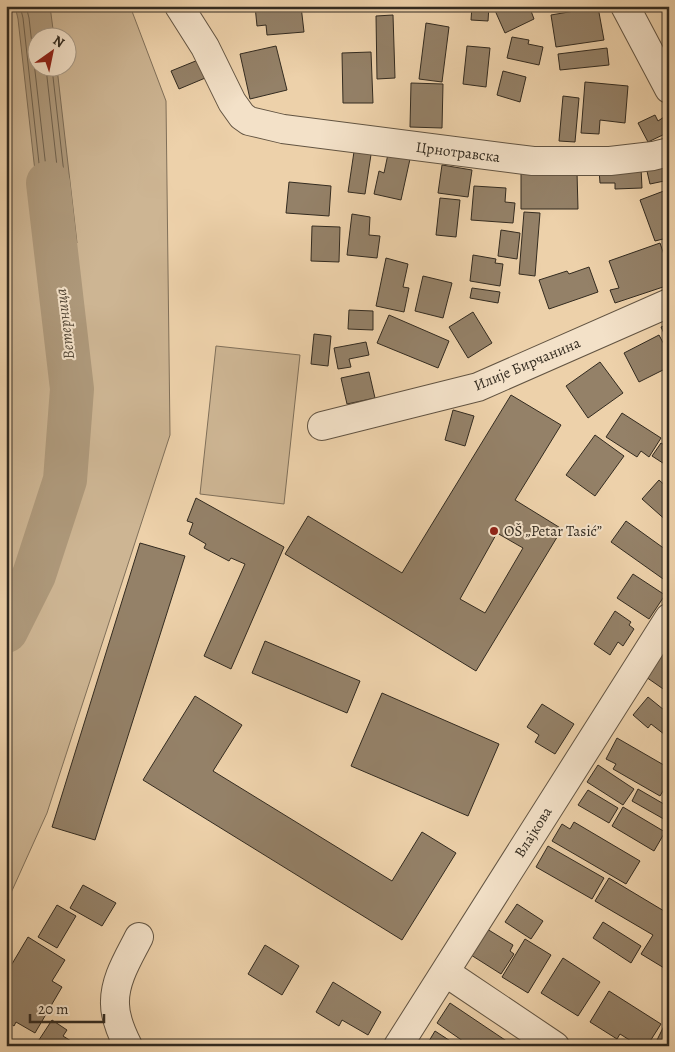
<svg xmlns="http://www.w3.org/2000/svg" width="675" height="1052" font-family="Alegreya,serif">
	<rect width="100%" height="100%" fill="#edd1aa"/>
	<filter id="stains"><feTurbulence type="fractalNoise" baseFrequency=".004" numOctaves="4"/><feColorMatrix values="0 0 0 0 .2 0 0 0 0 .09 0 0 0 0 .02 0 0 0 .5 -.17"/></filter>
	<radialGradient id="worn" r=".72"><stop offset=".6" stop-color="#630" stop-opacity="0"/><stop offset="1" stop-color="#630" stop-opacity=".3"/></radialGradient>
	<path fill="#cdb593" stroke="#80705a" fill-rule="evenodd" d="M6 6H130L166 101 170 435 47 813 6 904ZM38 38H68V68H38Z
		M216 346 300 355 284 504 200 494Z"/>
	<path fill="#ae997b" stroke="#7d6d57" d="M15 6H50L54 37 38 38V68H57L77 243H43L18 19Z"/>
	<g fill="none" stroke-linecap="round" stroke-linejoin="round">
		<path stroke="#70624e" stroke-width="1" d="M20 6 23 18 47 236 49 238H69L71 235 52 68
			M26 6 29 18 53 230 55 232H62L64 229 46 68"/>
		<path stroke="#ae997b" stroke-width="44" d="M6 631 34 575 65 480 72 389 48 183"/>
	</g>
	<path fill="#948168" stroke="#332b20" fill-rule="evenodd" d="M255 6H301L304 32 267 35 266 25 257 26Z
		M472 6H489L488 21 471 20Z
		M493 6H542L531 11 534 19 505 33Z
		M598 7 604 40 556 47 551 15Z
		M393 15 395 78 377 79 376 16Z
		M426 23 449 27 442 82 419 79Z
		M512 37 529 40 528 44 543 47 539 65 507 58Z
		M276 46 287 90 250 99 240 54Z
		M467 46 490 48 486 87 463 84Z
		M607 48 609 65 560 70 558 54Z
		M371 52 373 103H343L342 53Z
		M203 58 210 76 179 89 171 71Z
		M503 71 526 77 520 102 497 95Z
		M585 82 628 86 625 123 600 120 599 134 581 133Z
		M411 83 443 84 442 128 410 127Z
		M563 96 579 98 575 142 559 141Z
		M655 115 658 121 664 117 669 127V132L648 142 638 123Z
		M355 145 372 148 365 194 348 192Z
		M388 154 410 159 401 200 374 194 379 171 384 173Z
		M669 163V180L650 184 646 167Z
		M442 165 472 170 468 197 438 193Z
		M641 168 642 188 615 189V183H600L599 170Z
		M521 172H577L578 209H521Z
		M289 182 331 186 329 216 286 213Z
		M474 186 506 188 505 202 515 203 513 223 471 220Z
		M669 189V254L663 239 655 241 640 200Z
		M440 198 460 200 456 237 436 235Z
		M524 212 540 213 535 276 519 274Z
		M352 214 370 217 369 235 380 236 377 258 347 255Z
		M312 226 340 227 339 262 311 261Z
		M501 230 520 233 517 259 498 256Z
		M660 243 669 269V285L615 303 610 290 619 288 609 261Z
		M473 255 496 259 495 263 503 264 500 286 470 281Z
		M386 258 408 264 403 287 409 288 404 312 376 306Z
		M589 267 598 292 549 309 539 280 567 271 569 274Z
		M423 276 452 283 443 318 415 311Z
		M472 288 500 292 498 303 470 298Z
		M349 310 373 311V330L348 329Z
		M473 312 492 343 468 358 449 327Z
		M389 315 449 341 438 368 377 343Z
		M669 324V344L661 327Z
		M314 334 331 336 328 366 311 364Z
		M659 335 669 354V367L639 382 624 353Z
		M366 342 369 355 349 359 351 367 338 369 334 348Z
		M600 362 623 393 588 418 566 386Z
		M369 372 375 398 347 404 341 378Z
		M511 395 561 425 515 500 562 529 476 671 285 554 308 516 402 573ZM497 533 523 548 485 613 460 599Z
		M453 410 474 416 465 446 445 440Z
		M622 413 661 438 649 457 641 451 637 457 606 437Z
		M595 435 624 456 595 496 566 475Z
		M661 443 669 448V467L652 456Z
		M659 480 669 489V523L642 499Z
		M196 498 284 547 231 669 204 656 245 564 231 558 229 561 204 548 206 544 189 534 193 523 187 521Z
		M626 521 669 552V577L666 581 611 542Z
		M140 543 185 556 95 840 52 827Z
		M633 574 665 595 649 619 617 598Z
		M615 611 631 622 629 625 634 629 623 646 618 642 610 655 594 644Z
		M265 641 360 681 347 713 252 673Z
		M669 645V693L646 677Z
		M382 693 499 744 468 816 351 766Z
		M195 696 242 725 213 771 392 881 422 832 456 853 402 940 143 780Z
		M648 697 669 714V738L651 724 648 728 633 715Z
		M542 704 574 724 555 754 535 742 539 735 527 727Z
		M617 738 669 768V781L660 796 613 769 616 764 606 759Z
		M598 765 634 789 623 805 587 782Z
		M638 789 669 807V822L632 801Z
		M588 790 618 808 609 823 578 805Z
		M623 807 665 832 654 851 612 826Z
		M574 822 640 861 626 884 552 841 562 824 570 829Z
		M548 846 604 878 592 899 536 867Z
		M609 878 669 914V971L641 954 653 935 595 901Z
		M83 885 116 903 102 926 70 908Z
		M517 904 543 921 531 939 505 922Z
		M57 905 76 916 57 948 38 937Z
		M603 922 641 946 631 963 593 938Z
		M487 929 513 945 510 951 514 954 501 974 471 955Z
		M28 937 65 960 52 981 62 987 35 1033 16 1022 14 1026 6 1021V982L8 980 6 979V974Z
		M525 939 551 955 528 993 502 977Z
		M265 945 299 966 282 995 248 974Z
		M563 958 600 982 578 1016 541 993Z
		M333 982 381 1012 368 1035 342 1020 339 1026 316 1012Z
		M609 991 661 1024 647 1046H639L620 1034 617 1039 590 1022Z
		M450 1003 508 1042 505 1046H470L437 1023Z
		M668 1018 669 1044 668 1046H654Z
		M52 1020 67 1030 63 1036 79 1046H35Z
		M435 1031 458 1046H426Z"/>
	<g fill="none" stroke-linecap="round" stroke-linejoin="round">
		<g stroke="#625442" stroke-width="30">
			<path id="minor" d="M179 6 205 47 232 102 242 116 249 121 283 129 533 161H610L653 156 669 152
				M625 6 669 89
				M322 426 478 387 669 303
				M445 972 555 1046
				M128 1046C122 1034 115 1018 115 1004 114 980 129 957 139 937
				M398 1046 669 618"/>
		</g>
		<use href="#minor" stroke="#f3e1c8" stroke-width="28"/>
	</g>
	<circle fill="#8f2418" stroke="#f3e1c8" stroke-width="2" cx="494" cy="531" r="5"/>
	<g text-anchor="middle" stroke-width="4" stroke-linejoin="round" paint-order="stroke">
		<g font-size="15" fill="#332b20" stroke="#f3e1c8">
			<text transform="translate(458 152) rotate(7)" y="5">Црнотравска</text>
			<text transform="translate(527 364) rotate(-23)" y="5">Илије Бирчанина</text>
			<text transform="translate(533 832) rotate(-58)" y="5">Влајкова</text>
		</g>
		<g font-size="15" fill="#332b20" stroke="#f3e1c8" text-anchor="start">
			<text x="504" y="536">OŠ „Petar Tasić”</text>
		</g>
		<g font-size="16" font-style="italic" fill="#584c3b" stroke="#f3e1c8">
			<text transform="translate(64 324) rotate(-97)" y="6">Ветерница</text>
		</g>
	</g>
	<rect width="675" height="1052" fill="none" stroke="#edd1aa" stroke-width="25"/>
	<rect x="8" y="8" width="660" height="1037" fill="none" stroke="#332b20" stroke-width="2.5"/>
	<rect x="12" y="12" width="650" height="1027" fill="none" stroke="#332b20"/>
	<g transform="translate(52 52) rotate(33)"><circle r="24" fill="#f3e1c8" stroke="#a69885"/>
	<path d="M0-4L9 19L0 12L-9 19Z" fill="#8f2418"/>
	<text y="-8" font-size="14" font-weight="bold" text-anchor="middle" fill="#332b20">N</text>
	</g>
	<path d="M30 1014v8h74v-8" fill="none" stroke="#332b20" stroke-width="2.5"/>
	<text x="38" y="1014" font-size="15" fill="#332b20" stroke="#f3e1c8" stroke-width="4" paint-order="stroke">20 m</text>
	<rect width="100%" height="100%" filter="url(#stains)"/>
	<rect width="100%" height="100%" fill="url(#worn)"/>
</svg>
